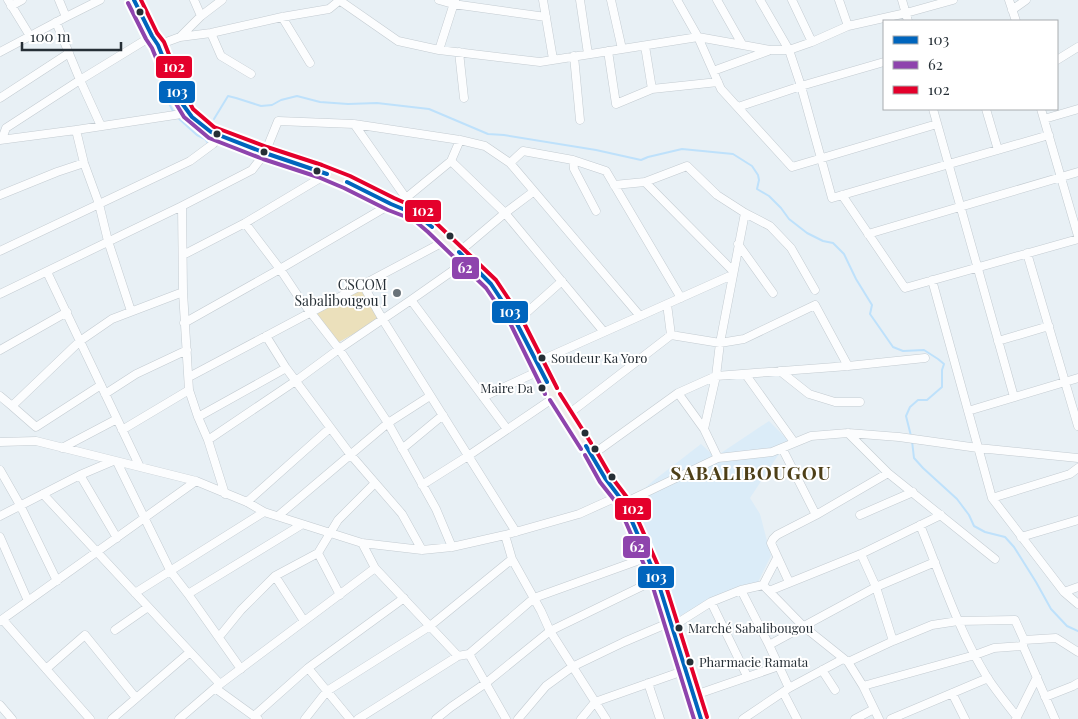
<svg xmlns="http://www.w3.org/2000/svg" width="1078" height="719" font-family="'Playfair Display',serif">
	<rect width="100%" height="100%" fill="#e8f0f5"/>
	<path fill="#dbecf8" d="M769 421 788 440 750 498 760 514 771 556 758 582 748 584 717 597 685 613 674 620 654 551 639 521 628 503 653 481 701 444 715 457Z"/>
	<path fill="#ebe0bb" d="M365 286 383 317 334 345 316 314Z"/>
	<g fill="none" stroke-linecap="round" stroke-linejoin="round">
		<path stroke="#bee1fb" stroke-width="2" d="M163 92 174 113
			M177 117 197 135 205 139 208 143V145
			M214 119 228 96 236 98 261 106 272 105 281 100 297 96 320 102 348 104 377 103 429 109 488 134 504 135 596 150 641 160 648 157 682 149 733 154 752 166 758 175 759 180 757 189 769 196 781 208 789 219 807 233 823 241 833 243 844 254 856 279 872 305 870 314 893 347 903 351 924 350 938 359 944 364 942 370V387L927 400H918L910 407 906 416 911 436
			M912 441 914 458 923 468 957 499 969 515 974 526 985 532 1005 537 1014 547 1036 582 1051 609 1067 626 1078 631"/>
		<g stroke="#c3cbd1" stroke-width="9">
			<path id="street" d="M8 0 30 36
				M59 0 66 17
				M194 0 201 16
				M339 0 398 41 439 50 540 62 698 37 770 50H789L812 42 848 26 906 13 953 0
				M439 0 453 4 546 17
				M543 0 553 59
				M580 0 588 54
				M611 0 622 49
				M677 0 698 37 721 89 792 167 937 124
				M717 0 742 44
				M760 0 789 50 801 86 832 198 1049 135
				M792 0 812 42
				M839 0 848 26
				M902 0 908 21
				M1009 0 1016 21
				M11 6 22 0
				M1012 10 1026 0
				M282 17 310 63
				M56 22 80 80 101 126
				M211 33 221 56 251 74
				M180 37 201 16 222 0
				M158 45 180 37 211 33 282 17 329 9 340 0
				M645 46 652 89
				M439 50 455 0
				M608 51 616 104 652 89 718 82
				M0 52 66 17 100 0
				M459 52 464 98
				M574 56 580 120
				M1057 60 1078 47
				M713 71 768 51
				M0 98 69 53
				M738 107 801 86 884 62
				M933 109 1014 397
				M986 109 998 150
				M1041 109 1078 236
				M1044 119 1078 109
				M354 124 406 198
				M76 130 84 163 99 204 108 241 131 311
				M2 139 6 128 80 80 152 36
				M0 140 76 130 188 113
				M573 160 574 169 596 211
				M451 161 505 213 604 332
				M510 163 523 151 573 160 606 171 681 298
				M645 182 733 271
				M614 185 645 182 687 166 717 195 745 213 770 226 791 248 815 290
				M0 195 57 172 84 163
				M842 195 905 288 1078 239
				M245 223 280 269 298 296 339 349 388 423 436 509 452 547
				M868 234 1078 172
				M738 244 773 293
				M0 251 190 161 213 144 221 136
				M459 252 505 213 533 192
				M1027 253 1078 426
				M183 255 245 223 327 174
				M47 272 140 467
				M932 280 992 498 1064 592 1078 604
				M363 285 383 320 516 532
				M0 294 182 206
				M411 300 507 429
				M667 304 671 335
				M516 322 562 281
				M184 323 280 269 391 204 406 198 451 161 460 140
				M266 336 286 368 350 454 402 514 422 550
				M998 341 1049 326
				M0 350 67 312
				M537 362 732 275
				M780 371 809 394 835 402H860
				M746 375 794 442
				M189 377 447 240
				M101 385 36 427 12 406 80 341 112 319 183 292
				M678 393 704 429
				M105 394 136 374 187 350
				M0 396 12 406
				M483 397 541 370
				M968 411 1078 378
				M566 416 671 335 720 343 744 339 815 305 848 366
				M198 417 286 368
				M122 430 189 390
				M848 433 888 473
				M208 440 297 380 339 349 411 300 468 260
				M0 442 36 441 196 481 247 502 264 512 362 543 422 550 452 547 505 535 579 514 619 496
				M62 448 117 419
				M782 448 816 515
				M402 449 443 415
				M592 455 678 393 716 376 848 366 925 358
				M718 458 704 429 716 376 720 343 745 213
				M117 462 171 572 188 594 241 669
				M0 470 20 505 57 581
				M80 475 117 538
				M422 485 468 456 555 397
				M43 494 220 684
				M225 494 208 440 198 417 189 390 183 292 182 206 252 170 265 153 278 121 354 124 460 140 485 146 510 163 640 316
				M992 498 1070 474 1078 468
				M247 502 330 428
				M624 503 718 458 772 452 811 436 848 433 899 437 978 448 1078 458
				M860 515 913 492
				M0 516 80 475 113 461
				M278 516 388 423 430 396
				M920 525C941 576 958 630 987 677 996 691 1007 704 1017 717
				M505 535 512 559 541 611 550 631 606 719
				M0 537 28 601
				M1021 537 1078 520
				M362 543 375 568 458 656
				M318 553 340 595
				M861 554 876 587 935 562
				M275 576 304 621
				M789 582 771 543 773 539 777 535 816 515 888 473 995 559
				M763 585 803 626 848 662 863 686 879 719
				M741 590 769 645 789 688
				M769 591 861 554 941 515
				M1064 592 1078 587
				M135 593 264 512
				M188 594 301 525
				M711 602 747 676
				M3 620 90 719
				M0 621 196 481
				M673 626 711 602 741 590 763 585 777 558
				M115 630 148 607
				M219 637 241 610 275 576 318 553 338 520 375 483
				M1024 640 1056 638 1078 652
				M769 645 876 587 893 641
				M469 654 506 719
				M848 662 893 641 932 625 958 621 1015 620 1024 640 1023 646 1055 719
				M308 668 350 719
				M46 669 85 635 136 698
				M822 670 835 690
				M648 683 660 719
				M863 686 975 655 994 648 1023 646
				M215 688 258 719
				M783 692 797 719
				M952 693 965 719
				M695 695 779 666
				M1045 697 1073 686 1078 683
				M0 705 12 719
				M254 716 308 668 404 598
				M112 719 190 652
				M179 719 215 688 375 568
				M305 719 327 691 430 626 512 559
				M358 719 458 656 469 654 534 598 648 557
				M436 719 451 707 486 683 550 631 657 579
				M518 719 546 686 572 667 624 642 671 622
				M581 719 595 702 686 670
				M743 719 789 688 843 659
				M855 719 874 709
				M891 719 988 678
				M1016 719 1037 677"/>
		</g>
		<g stroke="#c3cbd1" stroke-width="12">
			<path id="secondary" d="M134 0 152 36 158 45 181 102 188 113 192 117 211 132 265 153 320 171 347 182 391 204 417 215 432 227 447 240 491 284 516 322 551 391 566 416 592 455 605 478 624 503 657 579 701 719"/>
		</g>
		<use href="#street" stroke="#fcfdfe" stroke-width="8"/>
		<use href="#secondary" stroke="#f0efec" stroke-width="11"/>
		<g stroke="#fff" stroke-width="8">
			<path id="bus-1" d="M134 0 152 36 158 45 181 102 192 117 211 132 265 153 327 174
				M347 182 391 204 417 215 432 227
				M459 252 491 284 516 322 547 382
				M586 446 605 478 624 503 657 579 701 719"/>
		</g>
		<g stroke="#fff" stroke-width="8">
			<path id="bus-2" d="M128 3 146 39 152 48 172 97 184 117 209 138 263 159 318 177 344 188 388 210 414 220 428 232 486 288 511 325 545 394
				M550 400 581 449
				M585 455 600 482 619 506 651 581 694 719"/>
		</g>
		<g stroke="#fff" stroke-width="8">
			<path id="bus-3" d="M141 0 157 33 164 42 184 92 193 109 214 127 267 147 322 165 350 176 394 198 421 210 436 223 496 280 522 319 557 388
				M560 394 591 443
				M595 449 610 475 629 500 663 577 707 717"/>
		</g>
		<use href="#bus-1" stroke="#0065bd" stroke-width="4"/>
		<use href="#bus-2" stroke="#8e44ad" stroke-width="4"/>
		<use href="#bus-3" stroke="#e4002b" stroke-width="4"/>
	</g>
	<g fill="#262f36" stroke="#fff" stroke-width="2">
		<circle cx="140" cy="12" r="4.5"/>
		<circle cx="217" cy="134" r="4.5"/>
		<circle cx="264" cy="152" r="4.5"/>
		<circle cx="317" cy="171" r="4.5"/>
		<circle cx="450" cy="236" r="4.5"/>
		<circle cx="542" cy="358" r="4.5"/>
		<circle cx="542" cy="388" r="4.5"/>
		<circle cx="585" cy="433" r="4.5"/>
		<circle cx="595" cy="449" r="4.5"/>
		<circle cx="612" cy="477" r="4.5"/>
		<circle cx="679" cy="628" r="4.5"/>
		<circle cx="690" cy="662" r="4.5"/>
	</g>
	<circle fill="#6a7379" stroke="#fff" stroke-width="2" cx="397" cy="293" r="5"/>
	<g text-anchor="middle" stroke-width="4" stroke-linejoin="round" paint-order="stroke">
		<g font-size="13" fill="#262f36" stroke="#fff" text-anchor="start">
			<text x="551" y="363">Soudeur Ka Yoro</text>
			<text x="533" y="393" text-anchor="end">Maire Da</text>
			<text x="688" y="633">Marché Sabalibougou</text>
			<text x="699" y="667">Pharmacie Ramata</text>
		</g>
		<g font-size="14" fill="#262f36" stroke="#fff" text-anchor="end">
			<text x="387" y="290">CSCOM<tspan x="387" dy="16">Sabalibougou I</tspan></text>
		</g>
		<g font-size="19" font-weight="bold" letter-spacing="1" fill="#4d3f17" stroke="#fff">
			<text x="751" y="480">SABALIBOUGOU</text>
		</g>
	</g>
	<g stroke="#fff" stroke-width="2">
		<rect x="155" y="55" width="38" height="24" rx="5" fill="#e4002b"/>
		<rect x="158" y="80" width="38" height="24" rx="5" fill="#0065bd"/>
		<rect x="404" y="199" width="38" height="24" rx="5" fill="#e4002b"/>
		<rect x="451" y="256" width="29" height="24" rx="5" fill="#8e44ad"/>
		<rect x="491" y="300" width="38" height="24" rx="5" fill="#0065bd"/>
		<rect x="614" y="497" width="38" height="24" rx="5" fill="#e4002b"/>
		<rect x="622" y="535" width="29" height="24" rx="5" fill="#8e44ad"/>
		<rect x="637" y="565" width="38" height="24" rx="5" fill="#0065bd"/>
	</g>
	<g font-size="14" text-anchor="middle" font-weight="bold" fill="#fff">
		<text x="174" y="72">102</text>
		<text x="177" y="97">103</text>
		<text x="423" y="216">102</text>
		<text x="465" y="273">62</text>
		<text x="510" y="317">103</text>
		<text x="633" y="514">102</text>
		<text x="637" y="552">62</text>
		<text x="656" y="582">103</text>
	</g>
	<rect x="883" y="20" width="175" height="90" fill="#ffffff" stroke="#a8acaf"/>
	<rect x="893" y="36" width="25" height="8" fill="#0065bd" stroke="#a8acaf"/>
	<text x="928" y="45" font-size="15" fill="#262f36">103</text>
	<rect x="893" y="61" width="25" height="8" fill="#8e44ad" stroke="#a8acaf"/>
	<text x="928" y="70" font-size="15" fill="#262f36">62</text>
	<rect x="893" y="86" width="25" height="8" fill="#e4002b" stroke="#a8acaf"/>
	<text x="928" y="95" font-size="15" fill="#262f36">102</text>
	<path d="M22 42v8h99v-8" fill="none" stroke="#262f36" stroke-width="2.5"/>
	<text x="30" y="42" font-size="15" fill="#262f36" stroke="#ffffff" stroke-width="4" paint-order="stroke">100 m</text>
</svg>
